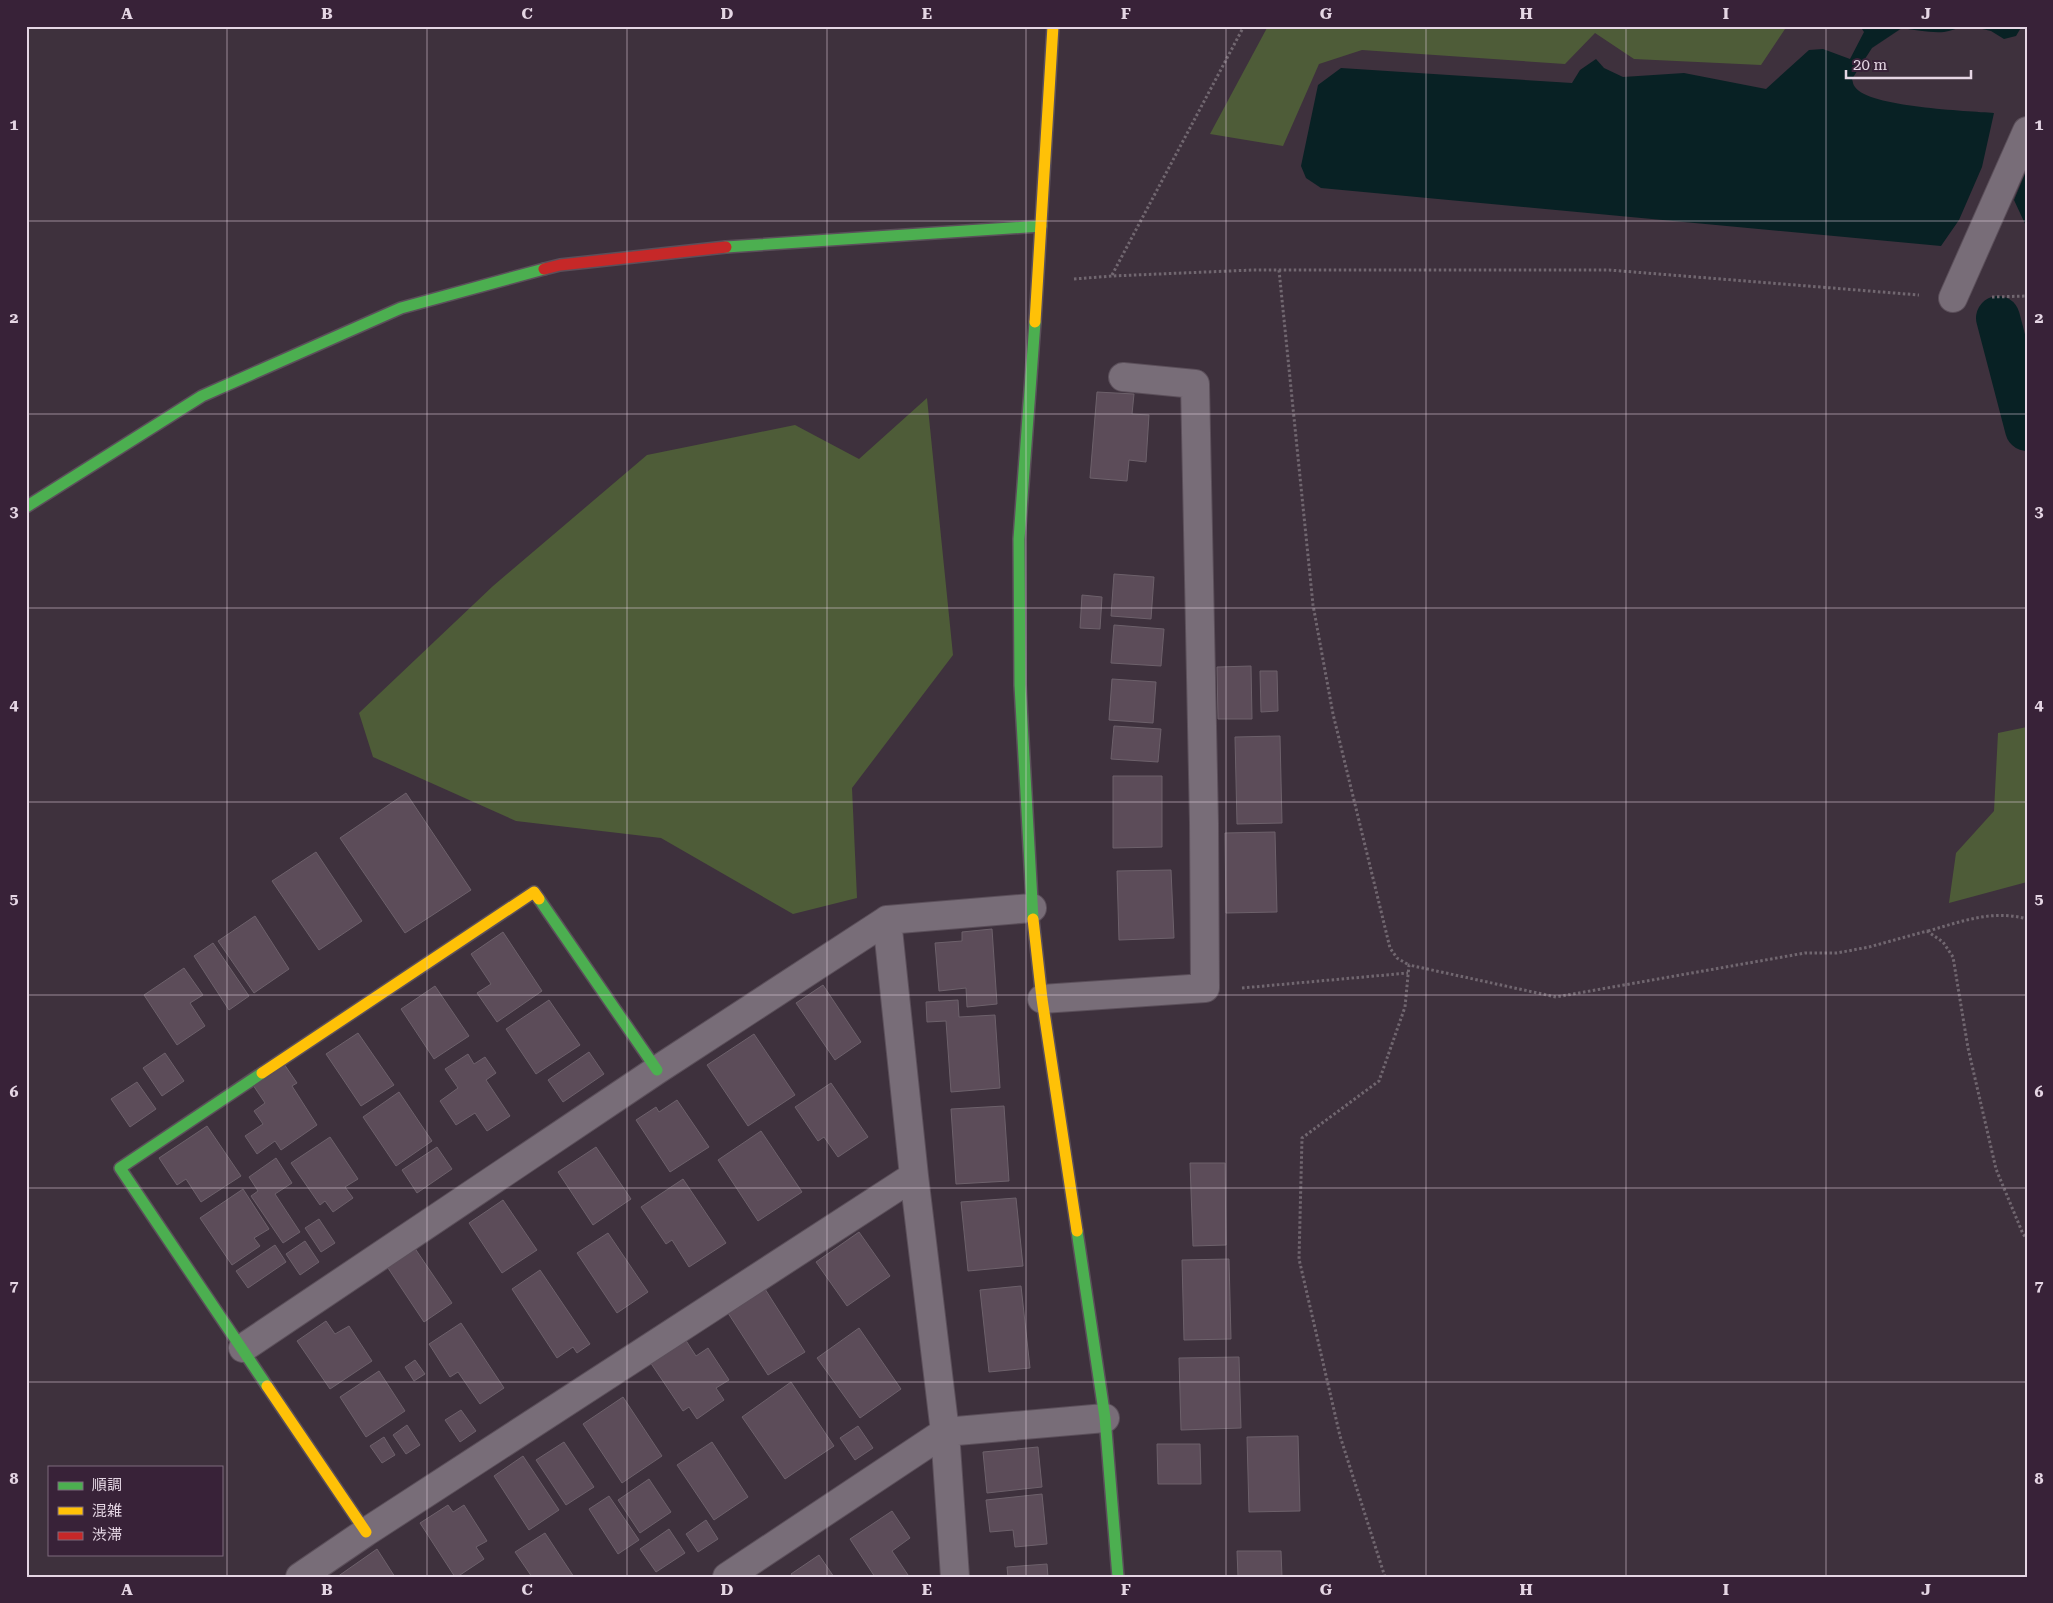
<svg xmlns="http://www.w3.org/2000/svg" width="2053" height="1603" font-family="'Roboto Serif','Noto Sans JP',serif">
	<rect width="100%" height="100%" fill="#3e313d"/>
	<path fill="#4e5c38" d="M1268 26H1787L1761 65 1634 59 1595 33 1565 64 1362 50 1319 64 1283 146 1210 134Z
		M927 398 953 655 852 788 857 898 793 914 661 838 516 821 373 757 359 713 493 586 647 455 795 425 859 459Z
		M2027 727V882L1949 903 1956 853 1994 811 1998 733Z"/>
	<path fill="#082124" d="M1860 26H1964C1958 28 1950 31 1944 32 1930 33 1916 30 1902 28L1872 48 1852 79C1853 82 1853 85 1855 87 1868 107 1968 111 1994 113L1982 167 1959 220 1941 246 1321 188 1306 178 1301 166 1318 85 1341 68 1572 83 1580 70 1596 59 1604 68 1623 77 1684 73 1766 89 1809 50 1823 49 1850 59 1864 32Z
		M1969 26H2022L2016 36 2004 39 1991 31Z
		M2027 169V228L2014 200Z"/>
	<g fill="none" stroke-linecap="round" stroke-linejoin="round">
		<path stroke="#082124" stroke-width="44" d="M1998 318 2027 429"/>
	</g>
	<path fill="#5c4c59" stroke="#6d616b" d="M1097 392 1134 394 1132 414 1149 415 1146 462 1129 460 1127 481 1090 478Z
		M1114 574 1154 577 1151 619 1111 616Z
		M1082 595 1102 597 1100 629 1080 628Z
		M1114 625 1164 629 1161 666 1111 663Z
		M1251 666 1252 719H1218L1217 667Z
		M1260 671H1277L1278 711 1261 712Z
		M1112 679 1156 682 1153 723 1109 720Z
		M1114 726 1161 729 1158 762 1111 759Z
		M1280 736 1282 823 1237 824 1235 737Z
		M1113 776H1162V847L1113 848Z
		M406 793 471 890 405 933 340 838Z
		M1275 832 1277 912 1226 913 1225 833Z
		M316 852 362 921 319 950 272 881Z
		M1171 870 1174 938 1119 940 1117 871Z
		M255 916 289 969 254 993 218 941Z
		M992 929 997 1004 967 1007 966 988 939 991 935 943 962 941V932Z
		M503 932 542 991 497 1022 477 993 491 984 471 954Z
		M213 943 249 996 229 1010 194 956Z
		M184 968 203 995 190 1003 205 1026 177 1045 144 995Z
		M823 985 861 1042 835 1060 796 1003Z
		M435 986 469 1036 434 1059 401 1009Z
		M549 1000 580 1045 536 1074 506 1029Z
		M958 1000 959 1017 995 1015 1000 1088 951 1092 946 1021 927 1022 926 1002Z
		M358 1033 394 1085 361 1106 326 1054Z
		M754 1034 795 1095 748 1126 707 1065Z
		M589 1052 604 1074 563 1102 548 1080Z
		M165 1053 184 1081 162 1096 143 1068Z
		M468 1054 474 1064 485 1057 496 1073 486 1080 510 1116 487 1131 475 1113 456 1125 440 1101 458 1088 445 1069Z
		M284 1064 297 1083 292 1086 317 1125 281 1150 275 1141 257 1154 245 1136 263 1124 254 1111 265 1103 253 1085Z
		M137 1082 156 1109 130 1127 111 1099Z
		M831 1083 868 1137 838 1157 824 1137 818 1141 795 1107Z
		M399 1092 432 1141 396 1166 363 1117Z
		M677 1100 709 1147 670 1172 636 1120 656 1107 659 1112Z
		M1004 1106 1009 1181 956 1184 951 1109Z
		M207 1126 241 1176 201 1202 186 1179 177 1185 159 1158Z
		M761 1131 802 1192 758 1221 718 1160Z
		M330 1137 358 1179 345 1187 353 1198 333 1212 325 1201 320 1205 291 1163Z
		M437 1147 452 1169 417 1193 402 1170Z
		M596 1147 631 1199 593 1225 558 1172Z
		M276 1158 292 1183 275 1194 300 1232 283 1243 251 1196 258 1191 249 1177Z
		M1190 1163H1225L1226 1245 1193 1246Z
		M683 1179 726 1243 689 1267 672 1240 666 1244 641 1207Z
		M243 1189 269 1229 254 1238 260 1246 232 1265 200 1218Z
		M1016 1198 1023 1266 968 1271 961 1202Z
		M503 1200 537 1250 502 1273 469 1223Z
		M319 1219 335 1243 321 1252 305 1228Z
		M859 1232 890 1276 847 1306 816 1262Z
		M608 1233 648 1292 617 1313 577 1253Z
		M305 1241 319 1262 300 1275 286 1254Z
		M275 1245 286 1262 248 1288 236 1271Z
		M414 1247 452 1303 424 1322 386 1265Z
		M1229 1259 1231 1339 1184 1340 1182 1260Z
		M540 1270 590 1344 577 1353 573 1347 557 1358 512 1289Z
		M1021 1286 1030 1368 989 1372 980 1290Z
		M765 1289 805 1352 768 1375 728 1313Z
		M326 1321 335 1334 349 1326 372 1361 330 1389 297 1341Z
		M461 1323 504 1388 480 1404 458 1372 450 1377 429 1344Z
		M859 1328 901 1389 860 1418 817 1358Z
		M685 1339 696 1356 708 1348 729 1380 716 1388 724 1400 697 1419 689 1407 683 1411 650 1362Z
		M1239 1357 1241 1428 1181 1430 1179 1358Z
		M415 1360 425 1374 414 1381 405 1367Z
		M379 1371 405 1411 366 1437 340 1397Z
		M791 1382 834 1446 785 1479 742 1417Z
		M623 1397 662 1456 622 1483 583 1424Z
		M461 1410 476 1431 460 1442 445 1420Z
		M407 1425 420 1445 406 1454 393 1435Z
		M858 1426 873 1448 855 1460 840 1438Z
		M1298 1436 1300 1511 1249 1512 1247 1437Z
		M384 1437 395 1455 382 1463 370 1446Z
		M564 1442 594 1487 566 1505 536 1460Z
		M712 1442 748 1497 714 1520 677 1465Z
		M1157 1444H1200L1201 1484H1158Z
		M1038 1447 1042 1487 987 1493 983 1452Z
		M523 1456 559 1510 529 1530 494 1476Z
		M649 1479 671 1512 640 1533 618 1500Z
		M1042 1494 1047 1544 1015 1547 1013 1530 990 1532 986 1500Z
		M609 1496 639 1540 618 1554 589 1509Z
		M448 1505 453 1512 464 1505 487 1541 476 1547 484 1559 457 1577H455L420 1523Z
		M892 1511 910 1538 892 1551 908 1575 904 1577H875L850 1539Z
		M706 1520 718 1539 698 1552 686 1534Z
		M669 1529 685 1553 656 1572 640 1549Z
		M545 1533 574 1577H532L515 1552Z
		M377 1549 395 1577H337Z
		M1237 1551H1281L1282 1577H1238Z
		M819 1555 834 1577H793L791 1574Z
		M1047 1564 1048 1577H1008L1007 1567Z"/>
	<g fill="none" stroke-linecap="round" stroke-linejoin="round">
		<g stroke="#5b4f5a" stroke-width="30">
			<path id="street" d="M1953 298 2027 131
				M887 920 914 1176 945 1432 955 1577
				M1042 999 1205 988 1204 823 1195 384 1123 377
				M243 1348 657 1070 887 920 1032 908
				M300 1577 366 1532 914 1176
				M727 1577 945 1432 1105 1418"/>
		</g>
		<g stroke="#5b4f5a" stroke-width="14">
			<path id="fast" d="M726 247 1041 226
				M26 507 202 396 401 308 544 269
				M539 899 657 1070
				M1033 919 1020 685 1019 539 1035 322
				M262 1073 120 1168 267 1386
				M1077 1231 1105 1418 1118 1577"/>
		</g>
		<g stroke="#5b4f5a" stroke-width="14">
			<path id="slow" d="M1035 322 1053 26
				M1033 919 1042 999 1077 1231
				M262 1073 534 892 539 899
				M267 1386 366 1532"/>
		</g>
		<g stroke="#5b4f5a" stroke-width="14">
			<path id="jam" d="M544 269 560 265 726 247"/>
		</g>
		<path stroke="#716770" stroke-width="3" stroke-dasharray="2.5 2.5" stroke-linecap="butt" d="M1279 270 1313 605 1333 714 1390 948 1397 958 1409 965
			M1112 275 1244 26
			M1074 279 1112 276 1253 270H1609L1919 295
			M1992 297 2027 296
			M1928 931C1960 922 1993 909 2027 919
			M1242 988 1408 973
			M1385 1577 1340 1436 1299 1259 1302 1138 1379 1081 1405 1007 1409 965 1556 997 1805 953H1837L1869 947 1927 931 1943 942 1953 957 1968 1048 1996 1169 2023 1234 2027 1239"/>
		<use href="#street" stroke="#786d78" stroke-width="28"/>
		<use href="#fast" stroke="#4caf50" stroke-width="11"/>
		<use href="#slow" stroke="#ffc107" stroke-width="11"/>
		<use href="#jam" stroke="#c62828" stroke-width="11"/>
	</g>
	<path fill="none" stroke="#e5d6e4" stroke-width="1" stroke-opacity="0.55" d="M227 26V1577M427 26V1577M627 26V1577M827 26V1577M1026 26V1577M1226 26V1577M1426 26V1577M1626 26V1577M1826 26V1577M26 221H2027M26 414H2027M26 608H2027M26 802H2027M26 995H2027M26 1188H2027M26 1382H2027"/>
	<rect width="2053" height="1603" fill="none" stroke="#382238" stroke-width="55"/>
	<rect x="48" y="1466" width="175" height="90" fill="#382238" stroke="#7d6a7d"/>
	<rect x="58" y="1482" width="25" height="8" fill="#4caf50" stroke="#7d6a7d"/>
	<text x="92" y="1490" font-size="15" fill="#e5d6e4">順調</text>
	<rect x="58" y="1507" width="25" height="8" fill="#ffc107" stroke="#7d6a7d"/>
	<text x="92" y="1516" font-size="15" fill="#e5d6e4">混雑</text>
	<rect x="58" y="1532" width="25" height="8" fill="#c62828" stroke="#7d6a7d"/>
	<text x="92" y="1540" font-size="15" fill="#e5d6e4">渋滞</text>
	<path d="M1846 70v8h125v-8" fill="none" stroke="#e5d6e4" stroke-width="2.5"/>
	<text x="1853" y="70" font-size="15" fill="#e5d6e4" stroke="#382238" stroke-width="4" paint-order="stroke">20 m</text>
	<rect x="28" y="28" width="1998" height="1548" fill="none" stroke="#e5d6e4" stroke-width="2"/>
	<g font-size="16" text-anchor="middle" font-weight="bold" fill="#e5d6e4">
		<text x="127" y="19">A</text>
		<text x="327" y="19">B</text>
		<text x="527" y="19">C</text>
		<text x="727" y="19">D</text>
		<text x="927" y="19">E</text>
		<text x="1126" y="19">F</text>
		<text x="1326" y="19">G</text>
		<text x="1526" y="19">H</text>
		<text x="1726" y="19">I</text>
		<text x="1926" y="19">J</text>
		<text x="14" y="130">1</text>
		<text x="2039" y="130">1</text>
		<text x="14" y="323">2</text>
		<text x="2039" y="323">2</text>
		<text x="14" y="517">3</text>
		<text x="2039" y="517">3</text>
		<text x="14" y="710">4</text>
		<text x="2039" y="710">4</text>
		<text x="14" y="904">5</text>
		<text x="2039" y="904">5</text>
		<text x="14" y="1097">6</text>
		<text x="2039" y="1097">6</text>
		<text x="14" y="1291">7</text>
		<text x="2039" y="1291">7</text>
		<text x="14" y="1484">8</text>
		<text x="2039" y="1484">8</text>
		<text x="127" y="1595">A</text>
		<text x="327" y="1595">B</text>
		<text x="527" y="1595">C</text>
		<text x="727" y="1595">D</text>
		<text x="927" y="1595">E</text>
		<text x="1126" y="1595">F</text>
		<text x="1326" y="1595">G</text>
		<text x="1526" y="1595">H</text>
		<text x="1726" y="1595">I</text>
		<text x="1926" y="1595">J</text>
	</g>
</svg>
